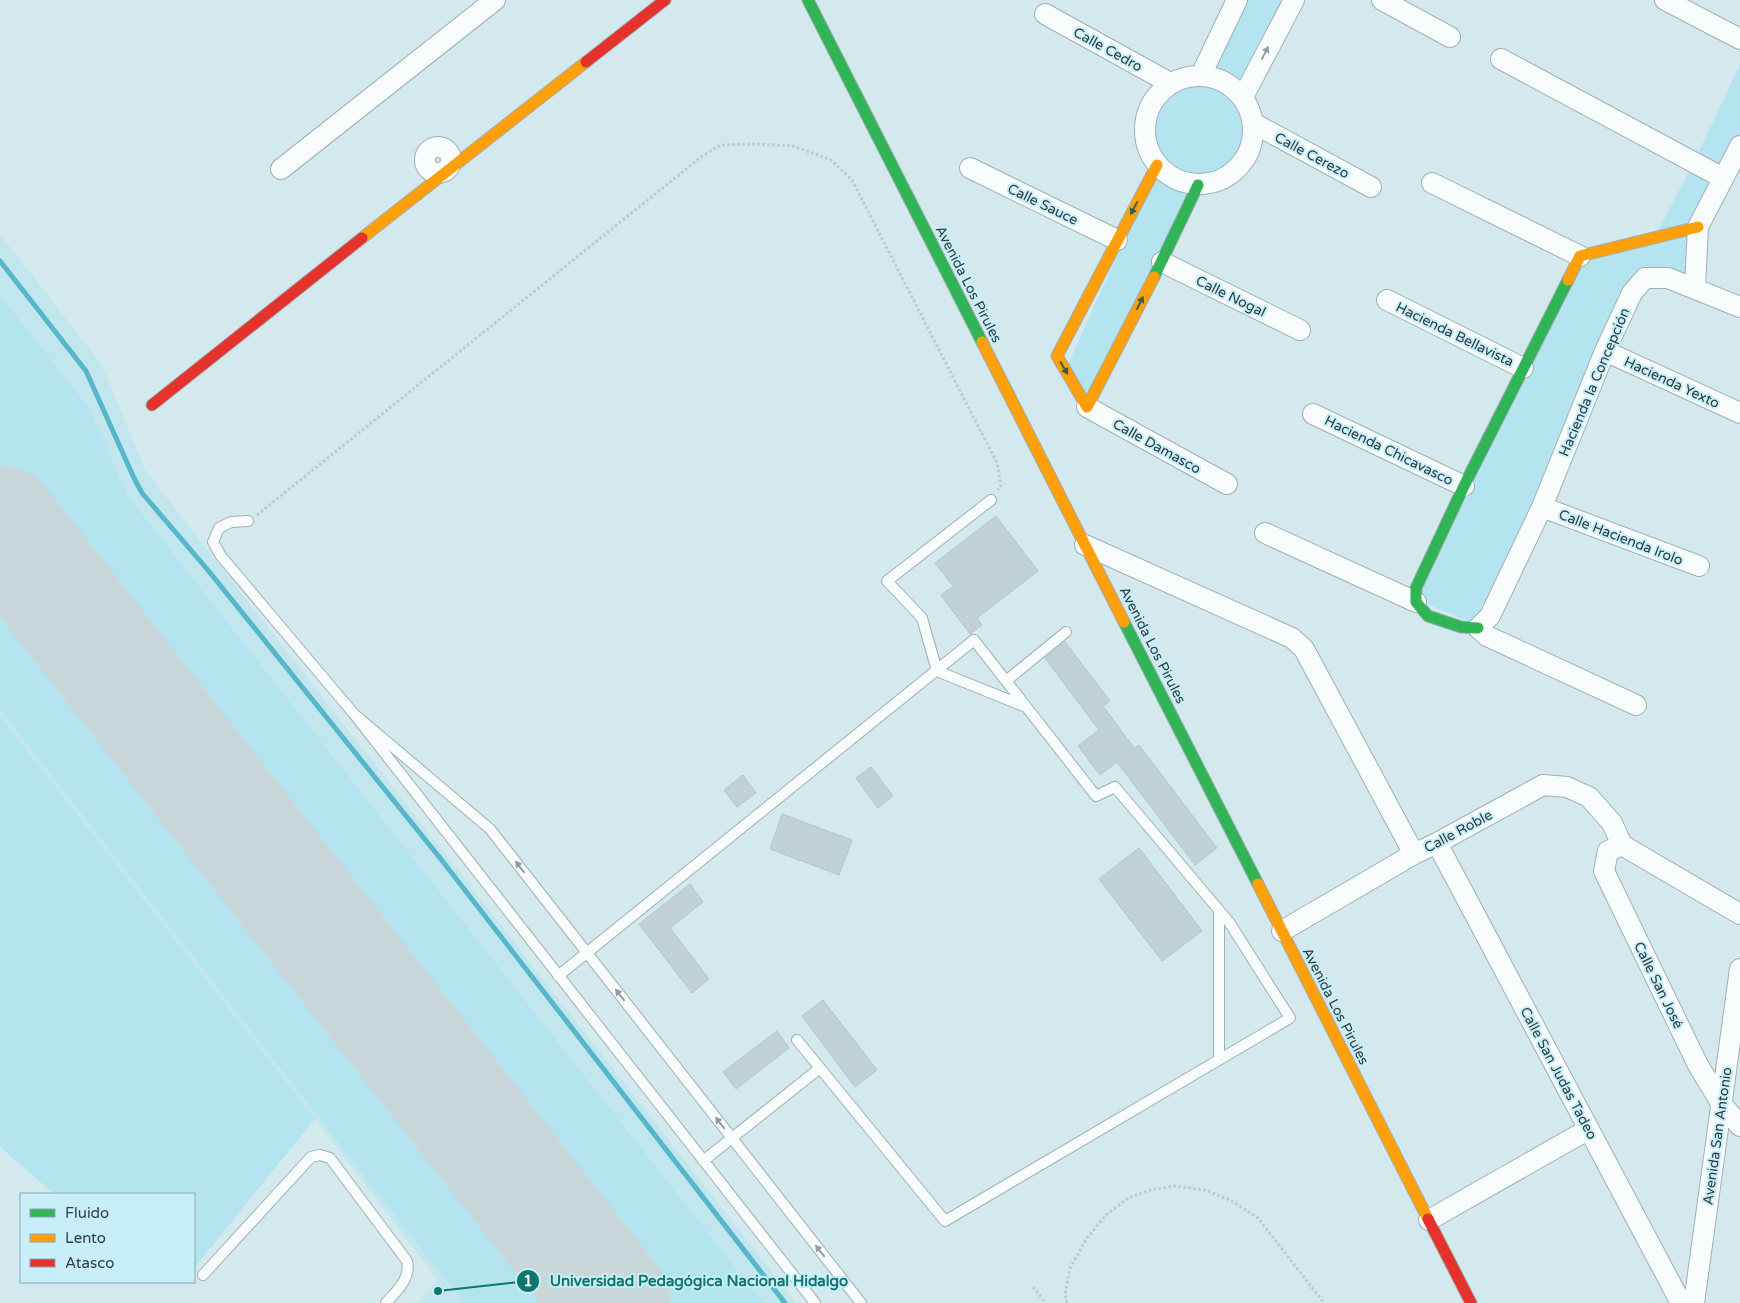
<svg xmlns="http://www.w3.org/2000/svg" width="1740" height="1303" font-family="'Varela Round',sans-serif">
	<rect width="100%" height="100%" fill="#d3e9ee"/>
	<path fill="#c2e6ee" d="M0 234 102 365 145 470 796 1303H418L438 1280 315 1119 0 716Z"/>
	<path fill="#b3e4ef" d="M1238 0H1294L1244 104 1255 132 1252 156 1240 178 1219 192 1197 196 1086 400 1067 367 1154 175C1150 169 1145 161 1143 154 1136 131 1149 101 1170 89 1179 84 1189 83 1200 81Z
		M1740 65V143L1686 281 1647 275 1541 490 1473 623 1417 600 1582 257 1652 242 1694 162Z
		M0 295 89 408 127 495 763 1303H656L0 467Z
		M0 578 570 1303H464L0 709Z
		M0 716 315 1119 194 1268V1194H54L0 1147Z"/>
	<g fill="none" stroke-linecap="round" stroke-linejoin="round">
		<path stroke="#57b7ca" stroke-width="5" d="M0 261 86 371 134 478 142 493 207 569 440 858 785 1303"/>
		<path stroke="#c9d7da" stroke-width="116" d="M0 523 613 1303"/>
	</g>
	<path fill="#c0d2d6" stroke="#b4c5c9" d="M996 516 1038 571 977 618 982 625 970 634 941 595 953 586 935 563Z
		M1065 642 1110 701 1103 706 1134 748 1139 745 1217 848 1195 865 1117 762 1100 775 1078 746 1099 730 1045 658Z
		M871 767 893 796 878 808 856 778Z
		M743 775 756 793 737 807 724 790Z
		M782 814 852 840 839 875 770 849Z
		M1139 848 1202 931 1162 961 1099 879Z
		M690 884 703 902 670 928 709 979 692 993 639 924Z
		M823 1000 877 1070 855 1087 802 1016Z
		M777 1031 789 1048 736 1089 723 1072Z"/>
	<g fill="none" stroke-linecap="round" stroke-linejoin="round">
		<g stroke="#a0b0b4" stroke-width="12">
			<path id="lane" d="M991 500 887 581 922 618 937 671 1026 707
				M248 521 231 522 219 528 213 542 221 556 354 714
				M1006 681 1066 632
				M558 976 974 640 1096 796 1115 787 1229 922 1290 1018 945 1221 797 1040
				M1219 1060V910
				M703 1161 820 1068
				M203 1275 311 1157 320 1155 330 1158 407 1261C411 1279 397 1290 386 1303
				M815 1303 354 714 490 829 861 1303"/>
		</g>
		<g stroke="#a0b0b4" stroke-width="22">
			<path id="street" d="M1382 0 1450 37
				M1665 0 1740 39
				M1045 14 1170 83
				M1501 59 1723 178
				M1201 75 1237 0
				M1145 130a54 54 0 1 1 108 0a54 54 0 1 1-108 0Z
				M1243 97 1294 0
				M1253 123 1371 187
				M425 160a13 13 0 1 1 26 0a13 13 0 1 1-26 0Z
				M970 168 1117 240
				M281 169 495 0
				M1432 183 1580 256
				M1162 262 1300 330
				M1695 287 1698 227 1740 146
				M1387 300 1523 368
				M1605 351 1740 413
				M1087 407 1227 484
				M1313 414 1464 486
				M1542 507 1699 566
				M1265 533 1416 602
				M1085 545 1292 638 1304 649 1414 854
				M1636 705 1487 636 1478 628 1490 616 1542 507 1605 351 1632 293 1645 278H1668L1740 307
				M1437 843 1681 1303
				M1622 845 1608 851 1604 871 1698 1065 1721 1103 1740 1126
				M1622 845 1740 914
				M1282 931 1414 854 1437 843 1543 785 1567 787 1589 797 1612 823 1622 845
				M1429 1220 1589 1129
				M1694 1303 1740 969"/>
		</g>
		<g stroke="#a0b0b4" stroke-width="13">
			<path id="fast" d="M808 0 982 342
				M1154 277 1198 185
				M1124 622 1258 884
				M1478 628 1461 627 1428 616 1416 602V588L1464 486 1568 280"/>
		</g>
		<g stroke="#a0b0b4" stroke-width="13">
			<path id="slow" d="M362 238 586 62
				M1154 277 1087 407 1057 356 1157 165
				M1568 280 1580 256 1698 227
				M982 342 1124 622
				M1258 884 1428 1219"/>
		</g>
		<g stroke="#a0b0b4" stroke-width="13">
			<path id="jam" d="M586 62 665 0
				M152 405 362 238
				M1428 1219 1471 1303"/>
		</g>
		<path stroke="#c2c9cc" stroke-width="3" stroke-dasharray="2.5 2.5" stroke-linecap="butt" d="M257 515 701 157 721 145 755 144 793 146 831 160 852 180 997 463 1001 485 998 490
			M1033 1287 1046 1303
			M1067 1303 1065 1295 1070 1268 1087 1238 1106 1215 1128 1198 1150 1190 1175 1186 1205 1190 1230 1200 1258 1218 1324 1303"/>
		<use href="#lane" stroke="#f8fcfc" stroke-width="10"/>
		<use href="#street" stroke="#f8fcfc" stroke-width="20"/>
		<use href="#fast" stroke="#30b455" stroke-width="11"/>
		<use href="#slow" stroke="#ff9f0a" stroke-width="11"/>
		<use href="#jam" stroke="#e5322d" stroke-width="11"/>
	</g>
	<defs><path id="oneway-solid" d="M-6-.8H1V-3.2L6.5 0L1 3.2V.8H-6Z" transform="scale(1.25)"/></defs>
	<g fill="#939c9e">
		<use href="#oneway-solid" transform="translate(1265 53) rotate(-62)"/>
		<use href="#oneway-solid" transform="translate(520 867) rotate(-128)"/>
		<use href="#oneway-solid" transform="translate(620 995) rotate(-128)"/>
		<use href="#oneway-solid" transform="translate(720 1123) rotate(-128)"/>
		<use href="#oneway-solid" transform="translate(820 1251) rotate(-128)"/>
	</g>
	<g fill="#2f6147">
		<use href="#oneway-solid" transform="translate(1134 208) rotate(118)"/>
		<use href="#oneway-solid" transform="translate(1140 303) rotate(-63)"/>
		<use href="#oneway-solid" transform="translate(1064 368) rotate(59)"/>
	</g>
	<g text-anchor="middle" stroke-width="4" stroke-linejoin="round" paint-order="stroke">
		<g font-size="14" fill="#2e3d41" stroke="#c8eff9">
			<text transform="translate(1108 49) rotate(29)" y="5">Calle Cedro</text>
			<text transform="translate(1312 155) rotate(28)" y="5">Calle Cerezo</text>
			<text transform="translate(1043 204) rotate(26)" y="5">Calle Sauce</text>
			<text transform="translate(969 284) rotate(63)" y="5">Avenida Los Pirules</text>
			<text transform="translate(1231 296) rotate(26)" y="5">Calle Nogal</text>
			<text transform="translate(1455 334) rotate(26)" y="5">Hacienda Bellavista</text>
			<text transform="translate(1594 382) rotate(-67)" y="5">Hacienda la Concepción</text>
			<text transform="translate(1672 382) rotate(25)" y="5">Hacienda Yexto</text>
			<text transform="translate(1157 446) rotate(29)" y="5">Calle Damasco</text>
			<text transform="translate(1389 450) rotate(26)" y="5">Hacienda Chicavasco</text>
			<text transform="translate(1621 537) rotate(21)" y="5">Calle Hacienda Irolo</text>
			<text transform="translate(1153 645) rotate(63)" y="5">Avenida Los Pirules</text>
			<text transform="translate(1458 831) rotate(-28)" y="5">Calle Roble</text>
			<text transform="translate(1659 985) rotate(64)" y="5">Calle San José</text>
			<text transform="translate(1336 1006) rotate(63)" y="5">Avenida Los Pirules</text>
			<text transform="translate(1559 1073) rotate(62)" y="5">Calle San Judas Tadeo</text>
			<text transform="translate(1717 1136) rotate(-82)" y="5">Avenida San Antonio</text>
		</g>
	</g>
	<path fill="none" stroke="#0f766e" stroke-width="2" d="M438 1291L528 1281"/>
	<g fill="#0f766e" stroke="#c8eff9" stroke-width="2">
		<circle cx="438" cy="1291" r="5"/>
		<circle cx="528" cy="1281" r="12"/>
	</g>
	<g font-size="15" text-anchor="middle" font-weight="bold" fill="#fff">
		<text x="528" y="1286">1</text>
	</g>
	<g font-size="15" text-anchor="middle" font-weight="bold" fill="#0f766e" stroke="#c8eff9" stroke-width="4" stroke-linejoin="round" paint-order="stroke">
		<text x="699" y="1286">Universidad Pedagógica Nacional Hidalgo</text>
	</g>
	<rect x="20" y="1193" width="175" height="90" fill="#c8eff9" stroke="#8aa8af"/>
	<rect x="30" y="1209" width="25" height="8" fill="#30b455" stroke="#8aa8af"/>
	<text x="65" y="1218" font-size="15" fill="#2e3d41">Fluido</text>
	<rect x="30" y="1234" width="25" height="8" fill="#ff9f0a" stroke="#8aa8af"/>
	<text x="65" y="1243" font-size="15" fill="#2e3d41">Lento</text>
	<rect x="30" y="1259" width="25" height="8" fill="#e5322d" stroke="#8aa8af"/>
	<text x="65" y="1268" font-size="15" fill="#2e3d41">Atasco</text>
</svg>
